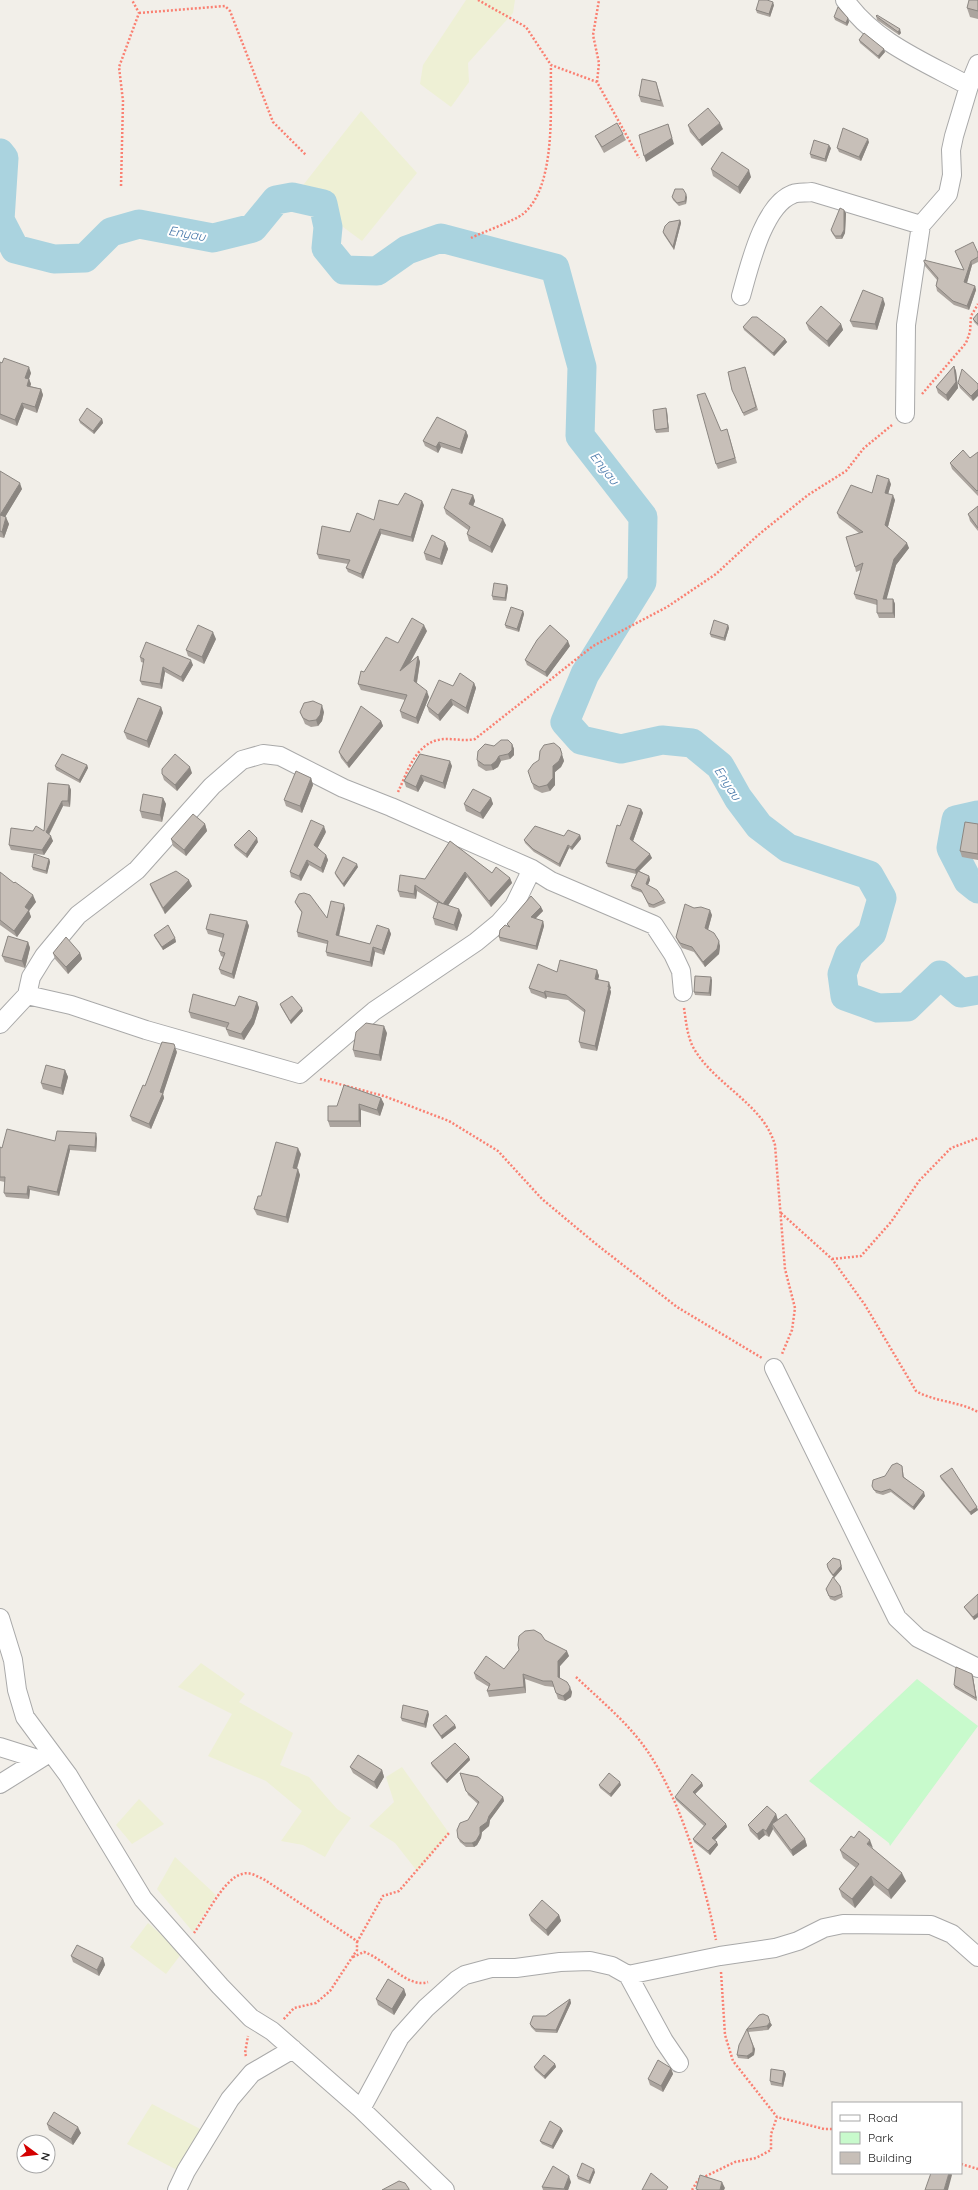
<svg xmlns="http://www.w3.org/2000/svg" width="978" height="2190" font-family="Quicksand,sans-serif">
	<rect width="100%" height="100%" fill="#f2efe9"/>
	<path fill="#eef0d5" d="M466 0H515L513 13 468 63 469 82 451 107 420 84 423 65Z
		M361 111 417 173 362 241 297 193Z
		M201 1663 245 1694 239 1702 293 1733 280 1765 309 1777 337 1809 351 1818 336 1838 325 1857 303 1845 281 1841 302 1811 266 1781 208 1756 232 1714 178 1687Z
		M402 1767 449 1833 417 1871 395 1843 369 1826 394 1802 386 1777Z
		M139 1799 164 1824 132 1844 116 1825Z
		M175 1857 216 1895 193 1932 157 1889Z
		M148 1923 182 1953 166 1974 130 1947Z
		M152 2104 206 2132 179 2171 127 2144Z"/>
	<path fill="#c8facc" d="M917 1679 978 1726 890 1846 889 1843 809 1781Z"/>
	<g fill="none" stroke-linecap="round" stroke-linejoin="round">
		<path stroke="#aad3df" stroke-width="29" d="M0 153 4 158 0 220 15 249 54 259 85 258 111 232 139 224 213 238 253 228 276 200 292 197 323 204 328 227 326 248 344 270 377 271 407 250 441 238 555 268 582 367 580 436 643 517 642 582 585 674 565 722 581 740 621 749 662 740 692 743 720 766 738 798 759 826 788 848 869 875 882 898 872 933 849 955 842 974 845 996 878 1008 907 1007 940 975 961 993 978 990
			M978 815 956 820 951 848 968 881 978 889"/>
		<g stroke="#a9a9a9" stroke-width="20">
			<path id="street" d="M845 0C874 42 925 62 969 86
				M741 296C749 268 763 205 793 194 798 192 806 193 812 192L921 225
				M905 414 906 325 921 225 948 194 952 175 951 150 954 136 969 86 978 64
				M27 995 31 977 44 956 78 915 137 870 212 786 242 760 263 754 280 756 343 788 391 807 532 869 551 881 654 925 673 954 681 971 683 992
				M0 1024 27 995 71 1005 146 1030 300 1074 374 1011 476 942 499 923 514 906 532 869
				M774 1368 897 1618 918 1638 978 1668
				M0 1618 13 1660 17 1690 25 1717 68 1775 143 1899 220 1986 251 2018 272 2031 361 2109 445 2190
				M0 1747 38 1759
				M0 1784 51 1752
				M628 1975 720 1956 775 1948 798 1941 824 1928 843 1924 931 1925 952 1934 978 1957
				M361 2109 400 2037 426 2008 457 1980 465 1975 491 1968H516L560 1962 590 1961 612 1966 628 1975 664 2041 679 2063
				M177 2190 186 2171 230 2099 252 2073 293 2049"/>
		</g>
		<path stroke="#fa8072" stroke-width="2.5" stroke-dasharray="2 2" stroke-linecap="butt" d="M478 0 526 27 551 65 597 82 639 158
			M139 13 225 6 230 11 273 122 306 155
			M597 82 599 63 593 35 599 0
			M121 186 123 101 119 67 139 13 132 0
			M471 238C483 232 514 221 523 214 557 186 550 106 551 65
			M922 394 966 343 970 332 971 316 978 304
			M398 792C407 773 415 745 438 740 450 737 463 742 475 739L593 646 667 607 716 574 757 536 808 495 846 471 864 448 892 425
			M684 1008C686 1021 687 1035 693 1047 714 1085 763 1103 775 1145L785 1269 795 1308 792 1330 782 1354
			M320 1079 384 1096 449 1121 498 1151 542 1199 596 1244 677 1307 762 1358
			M781 1213 832 1259 865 1305 916 1391C935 1402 958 1401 978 1412
			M832 1259 861 1256 891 1222 919 1181 951 1148 978 1138
			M576 1677C600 1700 627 1722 646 1749 681 1799 704 1880 716 1940
			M194 1933C205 1918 224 1878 242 1874 250 1871 258 1877 265 1880L354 1939 357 1942V1950L330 1991 316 2003 294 2008 283 2020
			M357 1942 383 1896 399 1891 449 1833
			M353 1957 364 1952C385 1959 408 1989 428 1982
			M721 1972 725 2035 733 2061 777 2117 824 2129H833
			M246 2056 245 2053 248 2036
			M961 2164 978 2169
			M692 2190 698 2180 735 2162 756 2158 771 2150V2134L777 2117"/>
		<use href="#street" stroke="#fff" stroke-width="18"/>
	</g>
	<path fill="#aba49e" d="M978 0V19L970 17 967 8Z
		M774 5 770 17 757 13 756 10Z
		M876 16 901 33 899 35 877 20Z
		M834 17 848 18 849 22 847 26 835 20Z
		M859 40 885 52 879 59 860 43Z
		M656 82 658 88 664 107 641 102 639 96Z
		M688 125 723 129 702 146 690 132Z
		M623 134 626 140 604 153 598 142 595 136Z
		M869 142 861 161 839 152 837 148Z
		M831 148 826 162 811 158 810 154Z
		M711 169 751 177 740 194 713 176Z
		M672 197H687L686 204 679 206 673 200Z
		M846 213 845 233 842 239H836L832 233 831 230Z
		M680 220 681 223 674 250 664 235 663 232Z
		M955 251 978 253V262L972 265 967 283 975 286 976 290 969 310 954 305 937 291 936 286 937 280 925 266 924 262 964 270Z
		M885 304 877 330 853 327 850 321Z
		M978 313V326L974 322 973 319Z
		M806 323 841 324 843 330 829 347 809 330Z
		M743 327 785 339 787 342 774 356 744 330Z
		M0 362 31 373 29 379 31 384 30 386 41 389 43 395 37 413 24 408 17 426 0 419Z
		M954 366 956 371 958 388 948 401 938 393 936 387Z
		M745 367 758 410 744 416 734 393Z
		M958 383 978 384 973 401 960 388Z
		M667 411 669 432 656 433 655 430Z
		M102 419 103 423 94 434 80 423 79 420Z
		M466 431 468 436 462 454 441 447 438 453 425 446 423 441Z
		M721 431 729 435 737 463 718 469 716 464Z
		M978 452V496L952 469 950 463 970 458Z
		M0 471 22 489 5 517 9 524 4 538 0 537Z
		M891 484 888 494 895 500 888 527 909 548 896 565 886 599H893L895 604V618H879L877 613V605L856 599 854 594 861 570 856 572 855 567 859 533 839 518 837 513 872 493Z
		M473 495 475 501 473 506 506 525 492 553 469 541 467 534 468 530 446 514 444 508Z
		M398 505H424L413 542 381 534 363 579 348 572 346 568 348 564 319 559 317 554 350 532 374 520Z
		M978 506V531L970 521 968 514Z
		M445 542 448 549 442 565 426 560 424 553Z
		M507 585 508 588 506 601 493 600 492 596Z
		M523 611 524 614 519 632 506 628 505 625Z
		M728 625 729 628 725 641 711 637 710 634Z
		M427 631 410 663 418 656 420 662 417 683 429 697 418 724 402 718 400 711 405 700 361 690 358 684 364 672 398 643Z
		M216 639 204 664 188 656 186 650Z
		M570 646 547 677 527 665 525 660Z
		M140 657 193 665 183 682 165 672 162 689 142 685 140 681 144 663 141 662Z
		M474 683 476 688 468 714 453 705 440 721 429 712 427 706 453 686Z
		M161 707 163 713 149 748 127 739 124 732Z
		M300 712H324L322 721 318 726 311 727 305 724Z
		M381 721 383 726 349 768 341 758 339 752Z
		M512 744 514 749V755L510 759 501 761 498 767 493 770 486 771 478 766 477 760 494 746Z
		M560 748 564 761 561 767 555 772V785L550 791 542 793 534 789 532 783 539 760Z
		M420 754 452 766 445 789 424 781 418 792 406 787 404 781Z
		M87 765 88 768 80 783 56 770 55 766Z
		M192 773 177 791 164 780 162 774Z
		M311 778 313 785 302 813 286 806 284 800Z
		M69 785 71 790 70 807 63 806 49 835 53 841 44 855 11 850 9 845 33 831H44Z
		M163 798 166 804 162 822 142 818 140 811Z
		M491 798 493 804 483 819 466 811 464 804Z
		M641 809 643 813 633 841 652 858 639 871 649 876 650 880 648 885 664 900 666 903 654 908 649 907 643 893 632 889 631 886 636 874 608 867 606 863 620 826Z
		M205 824 207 831 186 856 173 846 171 839Z
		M978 824V860L962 857 960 851Z
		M326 832 317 848 326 855 328 860 323 873 309 865 301 881 291 877 290 872Z
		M580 835 581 839 572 850 569 848 560 867 534 852 525 843 524 840Z
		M450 841 492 873 510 878 512 883 491 907 467 877 448 905 462 915 457 931 435 925 433 918 438 904 417 891 416 899 400 897 398 891 425 879Z
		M258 842 247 858 235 848 234 845Z
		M49 859 50 862 47 874 33 870 32 867Z
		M358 867 344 887 336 876 335 873Z
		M0 872 36 902 29 911 31 917 17 937 0 925Z
		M150 884 192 886 165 914 152 890Z
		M295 902 327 918 345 908 339 936 370 944 389 929 391 934 384 955 375 952 372 967 327 956 326 952 327 944 298 937 297 932 302 913 297 906Z
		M541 907 543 911 535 919 543 921 544 926 537 950 500 941 499 937 508 926 507 924Z
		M694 908 712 915 708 930 720 946 719 954 705 967 694 952 682 948 678 942 676 937Z
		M247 921 249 926 234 979 221 974 219 969 223 957 221 956 219 951 223 938 208 934 206 929Z
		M154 935 175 938 176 942 163 950 155 938Z
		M28 942 30 948 25 968 5 962 2 956Z
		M53 953H80L82 959 68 974 55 959Z
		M597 970 599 976 598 979 611 988 610 989 611 992 597 1051 581 1048 579 1042 585 1013 568 1000 547 997 546 999 531 993 529 988 557 972Z
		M712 980 711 996 695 995 694 992Z
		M257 1002 259 1008 254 1024 244 1040 229 1036 226 1029 227 1028 191 1018 189 1012Z
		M280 1004 303 1011 291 1024 281 1007Z
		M387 1033 381 1061 355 1057 353 1050Z
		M177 1052 163 1094 164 1098 151 1129 132 1121 130 1116 145 1086Z
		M65 1070 68 1077 63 1095 43 1089 41 1083Z
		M381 1098 384 1104 380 1116 361 1110V1127H330L328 1121 337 1106Z
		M97 1138 96 1152 70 1150 59 1196 30 1190 29 1199 6 1197 4 1193 5 1182 0 1181V1147L2 1148 55 1141Z
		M301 1154 297 1169 300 1175 288 1223 257 1215 254 1209 261 1196Z
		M902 1466 904 1477 925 1496 914 1510 891 1492 883 1495 876 1493 872 1486 885 1476Z
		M940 1476 978 1510 971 1515 941 1479Z
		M841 1563 842 1569 834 1578 829 1571 828 1568Z
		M840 1586 843 1597 835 1601 830 1599 826 1589Z
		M978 1594V1617L974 1620 966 1610 964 1607Z
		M545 1640 569 1656 560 1666V1678L572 1692 571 1697 565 1701 558 1699 554 1687 545 1686 525 1679 526 1693 489 1697 487 1691 489 1687 476 1679 474 1673 504 1669 519 1650Z
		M972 1674 973 1677 977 1701 955 1688 954 1685Z
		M429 1714 426 1728 402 1721 401 1718Z
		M433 1725H455L456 1728 442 1739 434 1728Z
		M469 1757 470 1760 447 1783 432 1766 431 1763Z
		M350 1767 382 1770 384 1777 377 1789 353 1773Z
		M460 1773 503 1797 504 1801 490 1820 489 1826 482 1832 481 1838 477 1845 474 1847H466L460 1842 458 1838 468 1820 478 1804 468 1795Z
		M702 1783 703 1786 695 1794 726 1824 727 1827 715 1840 718 1845 710 1855 694 1842 693 1839 704 1826 676 1800 675 1797Z
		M599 1785H621L611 1797 600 1788Z
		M776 1814 778 1820 805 1839 807 1846 793 1856 774 1831 773 1829 769 1837 765 1835 759 1840 750 1831 748 1825Z
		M854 1838 873 1849 906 1881 891 1899 874 1885 855 1908 842 1897 839 1889 856 1868 843 1858 840 1850Z
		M529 1915H559L561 1921 548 1936 531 1921Z
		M71 1956 103 1958 105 1965 99 1976 73 1962Z
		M404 1989 406 1995 394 2015 378 2005 376 1999Z
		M570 1999 571 2003 557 2033 536 2032 531 2027 530 2024 546 2016Z
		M772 2025 768 2030 748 2032 755 2049 754 2055 748 2059 738 2058 737 2055 747 2029Z
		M555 2064 556 2067 545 2079 535 2070 534 2067Z
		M671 2068 673 2074 663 2092 650 2085 648 2079Z
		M784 2071 786 2074 783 2087 771 2085 770 2081Z
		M47 2124 81 2133 73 2145 49 2130Z
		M561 2128 563 2131 553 2149 542 2144 540 2141Z
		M595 2172 590 2184 578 2179 577 2176Z
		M571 2182 568 2190H543L542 2187Z"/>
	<path fill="#8b8681" d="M773 2 774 5 770 17 769 14Z
		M848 18 849 22 847 26 846 23Z
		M900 29 901 33 899 35 898 32Z
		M884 49 885 52 879 59 878 56Z
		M720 123 723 129 702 146 699 140Z
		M668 124 674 144 646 162 644 156Z
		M868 139 869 142 861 161 859 157Z
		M829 145 831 148 826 162 825 159Z
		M749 170 751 177 740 194 738 187Z
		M686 194 687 197 686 204 685 201Z
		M844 210 846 213 845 233 842 239 841 236Z
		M680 220 681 223 674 250 673 247Z
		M971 261 972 265 966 286 964 282Z
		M975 286 976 290 969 310 967 306Z
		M883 298 885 304 877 330 875 324Z
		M841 324 843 330 829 347 827 341Z
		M785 339 787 342 774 356 773 353Z
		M954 366 956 371 958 388 948 401 946 395Z
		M29 367 31 373 27 384 25 378Z
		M29 379 31 384 29 391 27 386Z
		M41 389 43 395 37 413 35 407Z
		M978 389V396L973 401 971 396Z
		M22 403 24 408 17 426 15 420Z
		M666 408 667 411 669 432 668 428Z
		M102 419 103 423 94 434 93 431Z
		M466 431 468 436 462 454 460 449Z
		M439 442 441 447 438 453 436 447Z
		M889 479 891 484 887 498 885 493Z
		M20 483 22 489 2 522 0 515Z
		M473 495 475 501 471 511 469 504Z
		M893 495 895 500 887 530 885 525Z
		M422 501 424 505 413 542 411 537Z
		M6 517 9 524 4 538 2 532Z
		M503 519 506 525 492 553 490 547Z
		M380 529 381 534 363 579 361 574Z
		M445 542 448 549 442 565 440 559Z
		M907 543 909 548 896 565 885 605 883 599 894 559Z
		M507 585 508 588 506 601 505 598Z
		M893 599 895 604V618L893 613Z
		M523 611 524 614 519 632 517 629Z
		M424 625 427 631 402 677 400 671Z
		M728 625 729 628 725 641 724 638Z
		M213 632 216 639 204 664 202 657Z
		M568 641 570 646 547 677 545 672Z
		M418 656 420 662 416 687 414 681Z
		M191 660 193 665 183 682 181 677Z
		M163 667 165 672 162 689 160 684Z
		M474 683 476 688 468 714 466 708Z
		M427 691 429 697 418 724 416 718Z
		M451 699 453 705 440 721 438 715Z
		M322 705 324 712 322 721 318 726 316 720Z
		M161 707 163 713 149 748 147 741Z
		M381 721 383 726 349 768 347 763Z
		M512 744 514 749V755L510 759 508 754Z
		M560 748 564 761 561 767 555 772V785L550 791 547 785 553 766Z
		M499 756 501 761 498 767 493 770 491 765Z
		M450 761 452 766 445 789 443 783Z
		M87 765 88 768 80 783 79 780Z
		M190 767 192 773 177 791 175 785Z
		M421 775 424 781 418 792 416 787Z
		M311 778 313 785 302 813 300 806Z
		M69 785 71 790 70 807 68 801Z
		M163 798 166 804 162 822 160 815Z
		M491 798 493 804 483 819 480 813Z
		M62 801 63 806 47 838 46 832Z
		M641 809 643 813 632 844 630 839Z
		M205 824 207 831 186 856 184 850Z
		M324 826 326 832 316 851 314 845Z
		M580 835 581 839 572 850 571 847Z
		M51 836 53 841 44 855 42 850Z
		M257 838 258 842 247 858 246 854Z
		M568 845 569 848 560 867 559 864Z
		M650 854 652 858 636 874 635 870Z
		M326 855 328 860 323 873 321 868Z
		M49 859 50 862 47 874 46 871Z
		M307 860 309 865 301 881 299 876Z
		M357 864 358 867 344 887 343 884Z
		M465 872 467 877 445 910 443 904Z
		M649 876 650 880 647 887 646 884Z
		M510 878 512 883 491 907 489 901Z
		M189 880 192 886 165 914 163 908Z
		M415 885 417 891 416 899 414 894Z
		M33 895 36 902 29 911 31 917 17 937 14 931 25 907Z
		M344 904 345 908 338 940 336 935Z
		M541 907 543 911 532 922 531 917Z
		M459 909 462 915 457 931 454 925Z
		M710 910 712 915 707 933 705 928Z
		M247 921 249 926 234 979 232 974Z
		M543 921 544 926 537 950 536 946Z
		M389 929 391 934 384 955 382 950Z
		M175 938 176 942 163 950 162 947Z
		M719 941 720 946 719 954 705 967 703 962Z
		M28 942 30 948 25 968 22 961Z
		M373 947 375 952 372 967 370 962Z
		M80 953 82 959 68 974 66 967Z
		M597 970 599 976 597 984 595 979Z
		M711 977 712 980 711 996 709 993Z
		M609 982 611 988 610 989 611 992 597 1051 595 1046Z
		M545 991 547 997 546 999 544 993Z
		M257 1002 259 1008 254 1024 244 1040 241 1034Z
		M302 1008 303 1011 291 1024 290 1021Z
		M384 1026 387 1033 381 1061 379 1055Z
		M175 1047 177 1052 163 1094 164 1098 151 1129 149 1124Z
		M65 1070 68 1077 63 1095 61 1088Z
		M381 1098 384 1104 380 1116 377 1110Z
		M359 1104 361 1110V1127L359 1121Z
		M96 1133 97 1138 96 1152 95 1147Z
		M69 1145 70 1150 59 1196 57 1192Z
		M298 1148 301 1154 295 1174 293 1168Z
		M298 1169 300 1175 288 1223 286 1217Z
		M28 1186 30 1190 29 1199 27 1194Z
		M924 1492 925 1496 914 1510 913 1507Z
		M977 1507 978 1510 971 1515 970 1512Z
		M840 1560 842 1569 834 1578 833 1575Z
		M978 1613V1617L974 1620 973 1617Z
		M567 1651 569 1656 560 1666V1683L558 1677V1661Z
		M523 1674 525 1679 526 1693 524 1687Z
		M972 1674 973 1677 977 1701 976 1698Z
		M570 1687 572 1692 571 1697 565 1701 563 1696Z
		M428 1711 429 1714 426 1728 424 1724Z
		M455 1725 456 1728 442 1739 441 1736Z
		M469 1757 470 1760 447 1783 446 1780Z
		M382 1770 384 1777 377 1789 374 1782Z
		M620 1782 621 1785 611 1797 610 1794Z
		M702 1783 703 1786 694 1795 693 1792Z
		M503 1797 504 1801 490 1820 489 1826 482 1832 481 1838 477 1845 474 1847 472 1843 480 1827Z
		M776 1814 778 1821 772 1824 773 1829 769 1837 766 1831Z
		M726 1824 727 1827 714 1841 712 1838Z
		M763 1829 765 1835 759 1840 757 1834Z
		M805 1839 807 1846 793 1856 791 1850Z
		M870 1840 873 1848 867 1844Z
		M717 1842 718 1845 710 1855 708 1851Z
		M902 1873 906 1881 891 1899 888 1890Z
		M871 1876 874 1885 855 1908 852 1899Z
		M559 1915 561 1921 548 1936 546 1930Z
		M103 1958 105 1965 99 1976 97 1970Z
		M404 1989 406 1995 394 2015 392 2009Z
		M570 1999 571 2003 557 2033 556 2030Z
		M770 2022 772 2025 768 2030 767 2026Z
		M753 2046 755 2049 754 2055 748 2059 747 2056Z
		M555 2064 556 2067 545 2079 544 2076Z
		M671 2068 673 2074 663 2092 661 2086Z
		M784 2071 786 2074 783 2087 782 2084Z
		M78 2127 81 2133 73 2145 71 2139Z
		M561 2128 563 2131 553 2149 552 2146Z
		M594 2169 595 2172 590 2184 589 2181Z
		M949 2173H951L952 2175 948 2190H944Z
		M569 2176 571 2182 568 2190H565L564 2189Z
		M722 2182 725 2188 724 2190H720Z"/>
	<path fill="#c7bfb8" stroke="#8b8681" d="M759 0H767L773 2 769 14 756 10Z
		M969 0H978V11L967 8Z
		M838 7 848 18 846 23 834 17Z
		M877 15 900 29 898 32 876 16Z
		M864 33 884 49 878 56 859 40Z
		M642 79 656 82 661 101 639 96Z
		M708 108 720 123 699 140 688 125Z
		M617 123 623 134 602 147 595 136Z
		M668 124 672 138 644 156 639 135Z
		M843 128 868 139 859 157 837 148Z
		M814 140 829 145 825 159 810 154Z
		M722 152 749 170 738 187 711 169Z
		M675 189H683L686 194 685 201 677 203 672 197Z
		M840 208 844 210V230L841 236H835L831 230Z
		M680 220 673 247 663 232 665 226 669 222Z
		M973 242 978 253V257L971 261 964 282 975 286 967 306 953 301 936 286 938 278 924 262V260L964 270 955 251Z
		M863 290 883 298 875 324 850 321Z
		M821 306 841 324 827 341 806 323Z
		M978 313V324L973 319Z
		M752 317H757L785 339 773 353 743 327Z
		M4 358 29 367 25 378 29 379 27 386 41 389 35 407 22 403 15 420 0 414V362L2 363Z
		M954 366 956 382 946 395 936 387Z
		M745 367 756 407 743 413 732 390 728 372Z
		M962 369 978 384V389L971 396 958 383Z
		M705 393 721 431 727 429 735 458 716 464 697 395Z
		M87 408 102 419 93 431 79 420Z
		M666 408 668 428 655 430 653 410Z
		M437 417 466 431 460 449 439 442 436 447 423 441Z
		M963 450 970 458 978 452V490L977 491 950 463Z
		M0 471 20 483 0 515 6 517 2 532 0 531Z
		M877 475 889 479 885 493 893 495 885 525 907 543 894 559 883 599H893V613H877V600L854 594 863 563 855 567 846 537 863 532 837 513 851 485 872 493Z
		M452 489 473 495 469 504 503 519 490 547 467 534 470 527 444 508Z
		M405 493 422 501 411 537 380 529 361 574 346 568 350 560 317 554 322 526 350 532 357 513 374 520 379 500 398 505Z
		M978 506V528L968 514Z
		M432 535 445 542 440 559 424 553Z
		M494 583 507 585 505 598 492 596Z
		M511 607 523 611 517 629 505 625Z
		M412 618 424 625 400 671 418 656 414 681 427 691 416 718 400 711 407 695 358 684 361 671 364 672 386 637 398 643Z
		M714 620 728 625 724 638 710 634Z
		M198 625 213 632 202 657 186 650Z
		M550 625 568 641 545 672 525 660 537 640Z
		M146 642 191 660 181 677 163 667 160 684 140 681 144 659 140 657Z
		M460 673 474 683 466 708 451 699 438 715 427 706 439 680 453 686Z
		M138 698 161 707 147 741 124 732Z
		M313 701 322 705 320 715 316 720 309 721 303 718 300 712 304 703Z
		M361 706 381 721 347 763 339 752Z
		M501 740H508L512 744V750L508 754 499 756 496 761 491 765H484L477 760 478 751 485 744 494 746Z
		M554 743 560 748 562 754 559 761 553 766V778L547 785 539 787 532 783 528 771 533 764 539 760 540 751 544 745Z
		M62 754 87 765 79 780 55 766Z
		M175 754 190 767 175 785 162 774V769Z
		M420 754 450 761 443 783 421 775 416 787 404 781Z
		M296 771 311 778 300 806 284 800Z
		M48 783 69 785 68 801H62L46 832 51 836 42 850 9 845 11 828 33 831 36 826 44 831Z
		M473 789 491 798 480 813 464 804Z
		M143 794 163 798 160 815 140 811Z
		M628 805 641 809 630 839 650 854 635 870 606 863 617 825 620 826Z
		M193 814 205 824 184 850 171 839Z
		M311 820 324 826 314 845 326 855 321 868 307 860 299 876 290 872Z
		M965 822 978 824V854L960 851Z
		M535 826 564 836 568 830 580 835 571 847 568 845 559 864 533 849 524 840Z
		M249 830 257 838 246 854 234 845Z
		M450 841 492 873 496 867 510 878 489 901 465 872 443 904 415 885 414 894 398 891 400 875 425 879Z
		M34 854 49 859 46 871 32 867Z
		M343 857 357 864 343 884 335 873Z
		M176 871 189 880 163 908 150 884Z
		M638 871 649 876 646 884 657 890 664 900 653 905 648 903 641 890 631 886Z
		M0 872 14 883 15 882 33 895 25 907 29 910 14 931 0 920Z
		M304 893 310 895 327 918 331 901 344 904 336 935 370 944 377 925 389 929 382 950 373 947 370 962 326 952 328 941 297 932 302 912 295 902 299 894Z
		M531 896 541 907 531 917 543 921 536 946 499 937 500 930 505 925 510 927 507 924Z
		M438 902 459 909 454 925 433 918Z
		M685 904 694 908 701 907 710 910 705 928 714 933 719 941 717 949 703 962 692 947 680 943 676 937Z
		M210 914 247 921 232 974 219 969 225 953 219 951 224 934 206 929Z
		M168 925 175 938 162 947 154 935Z
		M8 936 28 942 22 961 2 956Z
		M66 937 80 953 66 967 53 953Z
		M560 960 597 970 595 979 609 982 608 987H609L595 1046 579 1042 585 1010 566 995 545 991 544 993 529 988 538 964 557 972Z
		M695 976 711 977 709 993 694 992Z
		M193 994 235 1006 239 996 257 1002 252 1018 241 1034 226 1029 229 1023 189 1012Z
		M292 996 302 1008 290 1021 280 1004Z
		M366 1023 384 1026 379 1055 353 1050 356 1032Z
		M162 1042 174 1044 175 1047 160 1092 163 1093 149 1124 130 1116 143 1085 145 1086Z
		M46 1065 65 1070 61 1088 41 1083Z
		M344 1085 381 1098 377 1110 359 1104V1121H328V1106H337Z
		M7 1129 55 1141 57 1131 96 1133 95 1147 69 1145 57 1192 28 1186 27 1194 4 1193 5 1177H0V1147L2 1148Z
		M276 1142 298 1148 293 1168 298 1169 286 1217 254 1209 258 1196H261Z
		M897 1463 902 1466 903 1477 924 1492 913 1507 890 1489 881 1492 874 1490 872 1486 873 1480 885 1476 892 1465Z
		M952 1468 977 1507 970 1512 940 1476Z
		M833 1558 840 1560 841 1566 833 1575 828 1568 827 1564Z
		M833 1577 840 1586 842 1594 834 1597 829 1596 826 1589Z
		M978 1594V1613L973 1617 964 1607Z
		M534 1630 541 1634 545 1640 567 1651 558 1661V1677L567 1682 570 1687 569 1691 563 1696 556 1693 552 1681H543L523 1674 524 1687 487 1691 490 1684 474 1673 486 1656 504 1669 519 1650 518 1645 519 1636 525 1631Z
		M956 1667 972 1674 976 1698 954 1685Z
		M403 1705 428 1711 424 1724 401 1718Z
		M446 1715 455 1725 441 1736 433 1725Z
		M455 1743 469 1757 446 1780 431 1763Z
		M358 1755 382 1770 374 1782 350 1767Z
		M460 1773 478 1777 503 1797 489 1816 487 1822 480 1827V1834L476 1841 472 1843H464L458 1838 457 1830 460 1823 468 1820 479 1802 466 1791Z
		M609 1773 620 1782 610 1794 599 1785Z
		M692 1774 702 1783 693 1792 726 1824 712 1838 717 1842 708 1851 693 1839 706 1824 675 1797Z
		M767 1806 776 1814 766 1831 763 1829 757 1834 748 1825Z
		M786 1814 805 1839 791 1850 772 1824Z
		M859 1831 870 1840 867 1844 902 1873 888 1890 871 1876 852 1899 839 1889 859 1864 840 1850 851 1836 854 1838Z
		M542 1900 559 1915 546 1930 529 1915Z
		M77 1945 103 1958 97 1970 71 1956Z
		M388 1979 404 1989 392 2009 376 1999Z
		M570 1999 556 2030 535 2029 530 2024 533 2016H546Z
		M763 2014 768 2016 770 2022 767 2026 747 2029 753 2046V2052L747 2056 737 2055 739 2045 747 2029 759 2015Z
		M544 2055 555 2064 544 2076 534 2067Z
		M658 2060 671 2068 661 2086 648 2079Z
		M771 2069 784 2071 782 2084 770 2081Z
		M54 2112 78 2127 71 2139 47 2124Z
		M550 2121 561 2128 552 2146 540 2141Z
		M582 2163 594 2169 589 2181 577 2176Z
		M553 2166 569 2176 564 2189 542 2187Z
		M651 2173 668 2187 666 2190H642Z
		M931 2173H949L944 2190H925Z
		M700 2175 722 2182 720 2190H699L696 2189Z
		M399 2181 405 2183 409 2189V2190H382Z"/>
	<g text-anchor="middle" stroke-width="4" stroke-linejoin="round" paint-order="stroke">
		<g font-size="13" font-style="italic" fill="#4a7aab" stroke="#fff">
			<text transform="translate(187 233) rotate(10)" y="5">Enyau</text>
			<text transform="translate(605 468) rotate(52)" y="5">Enyau</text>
			<text transform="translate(728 783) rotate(57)" y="5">Enyau</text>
		</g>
	</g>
	<rect x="832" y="2102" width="130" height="72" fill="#ffffff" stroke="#a7a7a7"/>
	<rect x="840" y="2115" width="20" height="6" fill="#ffffff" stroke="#a7a7a7"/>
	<text x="868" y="2122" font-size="12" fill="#222222">Road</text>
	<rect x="840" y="2132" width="20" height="12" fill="#c8facc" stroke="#a7a7a7"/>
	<text x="868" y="2142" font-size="12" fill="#222222">Park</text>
	<rect x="840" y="2152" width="20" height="12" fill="#c7bfb8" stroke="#a7a7a7"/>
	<text x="868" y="2162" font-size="12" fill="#222222">Building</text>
	<g transform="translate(36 2154) rotate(105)"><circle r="19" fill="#ffffff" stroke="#a7a7a7"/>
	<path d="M0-3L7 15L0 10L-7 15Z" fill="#d40000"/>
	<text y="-6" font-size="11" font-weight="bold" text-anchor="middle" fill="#222222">N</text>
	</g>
</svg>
